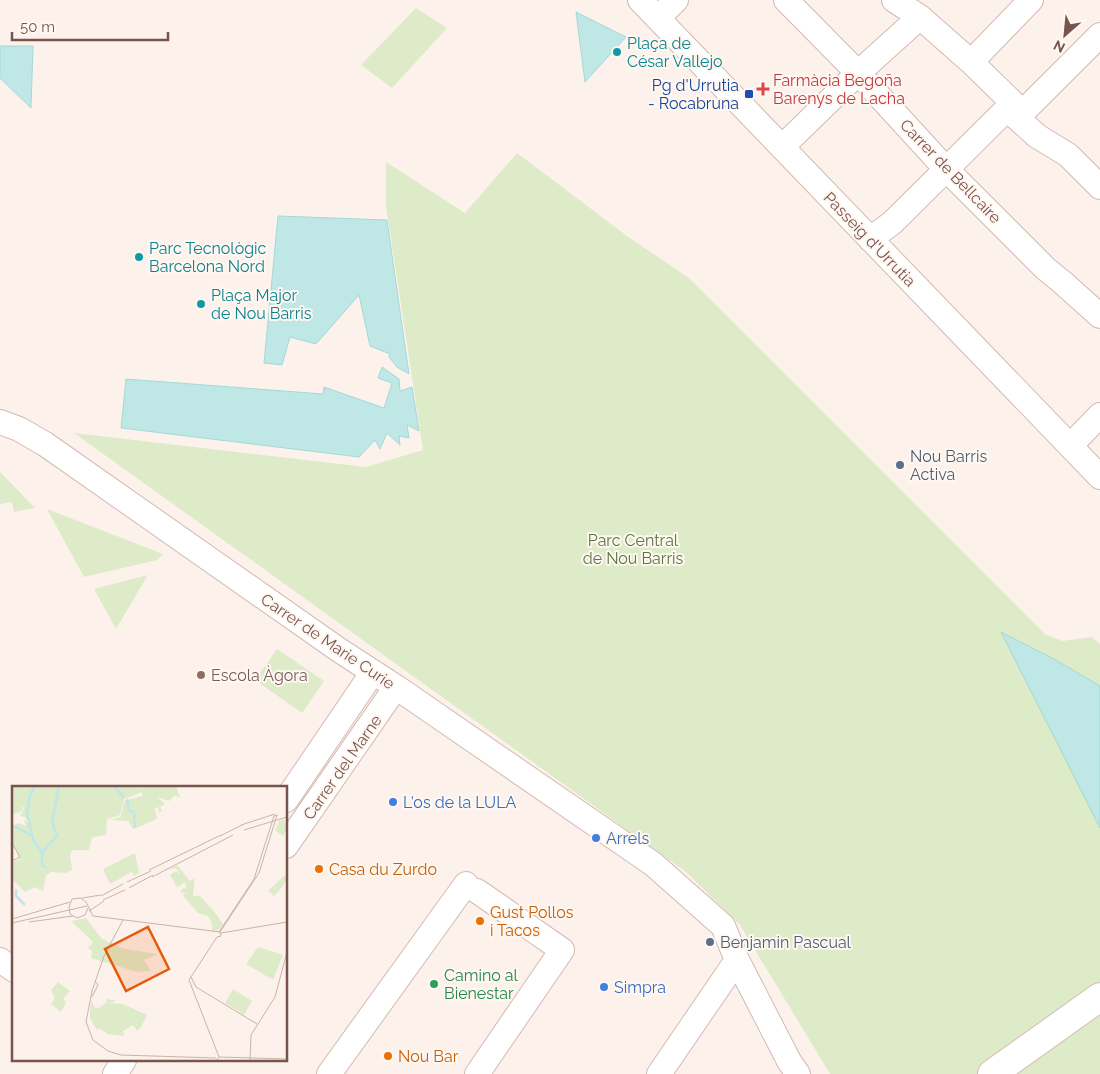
<svg xmlns="http://www.w3.org/2000/svg" width="1100" height="1074" font-family="Raleway,sans-serif">
	<rect width="100%" height="100%" fill="#fdf2eb"/>
	<path fill="#ddebc8" d="M416 8 447 28 392 88 361 65Z
		M517 153 627 236 689 278 1045 634 1062 641 1092 637 1100 644V1074H830L740 925 686 872 74 433 366 467 423 450 386 206V162L465 213Z
		M0 472 35 508 14 512 12 502 0 504Z
		M47 509 163 554 157 560 84 577Z
		M148 575 116 629 94 589Z
		M277 649 324 681 302 713 255 680Z"/>
	<path fill="#bee7e5" stroke="#a4d9d7" d="M576 12 626 37 585 82Z
		M0 46H33L31 108 0 78Z
		M278 216 387 220 409 374 397 367 389 357 390 354 370 346 359 295 316 344 290 337 282 365 264 363Z
		M382 367 399 379 400 391 412 387 419 431 407 425 409 438 399 436 400 445 387 433 380 449 375 440 359 457 121 428 126 379 323 394 324 387 384 408 392 383 378 378Z
		M1001 632 1054 659 1100 686V828Z"/>
	<g fill="none" stroke-linecap="round" stroke-linejoin="round">
		<g stroke="#d2bab2" stroke-width="26">
			<path id="street" d="M640 0 1100 477
				M786 0 858 73 946 169 1046 269 1062 282 1100 316
				M894 0 920 17 971 62 1013 103 1017 118 1037 136 1068 155 1100 187
				M658 18 676 0
				M971 62 1031 0
				M1017 118 1100 35
				M782 147 858 73 920 17
				M870 239 892 223 1013 103
				M0 422 19 429 45 444 339 650 396 687 653 864 723 926 737 960 789 1061 798 1074
				M1070 446 1100 415
				M286 800 373 672
				M286 846 396 687
				M477 891 562 950 477 1074
				M0 960 14 970
				M115 1074 124 1060
				M329 1074 466 884
				M659 1074 737 960"/>
		</g>
		<g stroke="#d7bbb2" stroke-width="30">
			<path id="secondary" d="M992 1074 1100 997"/>
		</g>
		<use href="#street" stroke="#fff" stroke-width="24"/>
		<use href="#secondary" stroke="#fff" stroke-width="28"/>
	</g>
	<g fill="#0f9aa8" stroke="#fff7f1" stroke-width="2">
		<circle cx="617" cy="52" r="5"/>
		<circle cx="139" cy="257" r="5"/>
		<circle cx="201" cy="304" r="5"/>
	</g>
	<path fill="#e0444e" stroke="#fff7f1" stroke-width="2" d="M760.5 81.5h5v5h5v5h-5v5h-5v-5h-5v-5h5z"/>
	<rect fill="#1a4fb4" stroke="#fff7f1" stroke-width="2" x="744" y="89" width="10" height="10" rx="2.5"/>
	<g fill="#5c6f8a" stroke="#fff7f1" stroke-width="2">
		<circle cx="900" cy="465" r="5"/>
		<circle cx="710" cy="942" r="5"/>
	</g>
	<circle fill="#8d6e63" stroke="#fff7f1" stroke-width="2" cx="201" cy="675" r="5"/>
	<g fill="#3f7fe0" stroke="#fff7f1" stroke-width="2">
		<circle cx="393" cy="802" r="5"/>
		<circle cx="596" cy="838" r="5"/>
		<circle cx="604" cy="987" r="5"/>
	</g>
	<g fill="#e8710a" stroke="#fff7f1" stroke-width="2">
		<circle cx="319" cy="869" r="5"/>
		<circle cx="480" cy="921" r="5"/>
		<circle cx="388" cy="1056" r="5"/>
	</g>
	<circle fill="#2e9e5b" stroke="#fff7f1" stroke-width="2" cx="434" cy="984" r="5"/>
	<g text-anchor="middle" stroke-width="4" stroke-linejoin="round" paint-order="stroke">
		<g font-size="16" fill="#0d838f" stroke="#fff7f1" text-anchor="start">
			<text x="627" y="49">Plaça de<tspan x="627" dy="18">César Vallejo</tspan></text>
			<text x="149" y="254">Parc Tecnològic<tspan x="149" dy="18">Barcelona Nord</tspan></text>
			<text x="211" y="301">Plaça Major<tspan x="211" dy="18">de Nou Barris</tspan></text>
		</g>
		<g font-size="16" fill="#be3a42" stroke="#fff7f1" text-anchor="start">
			<text x="773" y="86">Farmàcia Begoña<tspan x="773" dy="18">Barenys de Lacha</tspan></text>
		</g>
		<g font-size="16" fill="#164399" stroke="#fff7f1" text-anchor="end">
			<text x="739" y="91">Pg d'Urrutia<tspan x="739" dy="18">- Rocabruna</tspan></text>
		</g>
		<g font-size="16" fill="#79544d" stroke="#fff7f1">
			<text transform="translate(951 171) rotate(46)" y="6">Carrer de Bellcaire</text>
			<text transform="translate(870 239) rotate(46)" y="6">Passeig d'Urrutia</text>
			<text transform="translate(328 641) rotate(34)" y="6">Carrer de Marie Curie</text>
			<text transform="translate(342 767) rotate(-55)" y="6">Carrer del Marne</text>
		</g>
		<g font-size="16" fill="#4e5e75" stroke="#fff7f1" text-anchor="start">
			<text x="910" y="462">Nou Barris<tspan x="910" dy="18">Activa</tspan></text>
			<text x="720" y="948">Benjamin Pascual</text>
		</g>
		<g font-size="16" fill="#5c7841" stroke="#fff7f1">
			<text x="633" y="546">Parc Central<tspan x="633" dy="18">de Nou Barris</tspan></text>
		</g>
		<g font-size="16" fill="#785e54" stroke="#fff7f1" text-anchor="start">
			<text x="211" y="681">Escola Àgora</text>
		</g>
		<g font-size="16" fill="#366cbe" stroke="#fff7f1" text-anchor="start">
			<text x="403" y="808">L'os de la LULA</text>
			<text x="606" y="844">Arrels</text>
			<text x="614" y="993">Simpra</text>
		</g>
		<g font-size="16" fill="#c56008" stroke="#fff7f1" text-anchor="start">
			<text x="329" y="875">Casa du Zurdo</text>
			<text x="490" y="918">Gust Pollos<tspan x="490" dy="18">i Tacos</tspan></text>
			<text x="398" y="1062">Nou Bar</text>
		</g>
		<g font-size="16" fill="#27864d" stroke="#fff7f1" text-anchor="start">
			<text x="444" y="981">Camino al<tspan x="444" dy="18">Bienestar</tspan></text>
		</g>
	</g>
	<g transform="translate(12 786)">
		<rect width="275" height="275" fill="#fdf2eb"/>
		<path d="M0 0H129L130 6 112 13 108 29 95 33 94 49 80 51 77 64H61L58 68 60 84 53 87 39 86 34 89 31 105 23 101 13 106 0 93V76L8 73 0 56V40L7 37 14 40 12 33 19 40 13 31 8 30 12 22 11 20 9 26 0 28ZM130 0H164L168 12 163 9 157 15 145 11 153 18 148 21 150 25 146 27 147 21 143 22 145 33 129 40 121 43 116 35 98 34 109 31 112 15 130 10ZM272 33 275 43 271 50 263 44 267 35ZM123 67 127 87 122 90 120 86 98 98 91 83ZM165 79 178 95 183 92 181 110H188L201 124 211 138 207 144 200 145V137L196 130 186 127 171 110 173 106 168 107 171 102 175 103 173 97 171 94 172 97 165 101 158 89 164 85 168 89 164 82 156 85ZM273 89 275 92 271 100 262 110 256 105ZM74 132 90 153 113 163 146 168 132 174 139 185 125 186 79 172 80 165 76 162 81 156 59 135ZM246 161 271 169 261 194 234 178ZM46 196 58 205 51 213 54 216 49 226 39 218 43 212 39 204ZM221 203 240 215 232 229 213 217ZM95 213 104 215 97 217 111 218 135 229 129 241 125 245 121 239 111 245 112 250 96 248 86 242V246L78 232V223L80 214 82 221 86 222 94 217Z" fill="#ddebc8"/>
		<path fill="none" stroke="#bee7e5" stroke-width="2.5" d="M23 0 18 9 15 28 22 56 30 66M102 0 112 12M115 13 117 24 122 26 123 42M0 39 21 50M34 82 30 79V66L45 50 40 35 47 0M4 103V110L13 119"/>
		<path fill="none" stroke="#c8b3ac" stroke-width="1" d="M229 39 263 28M232 44 275 31M208 50 230 39M0 57 8 71 0 75M137 84 209 49M140 91 221 49M115 96 139 85M117 102 141 89M89 110 111 98M70 112 89 109M91 114 113 104M76 122 73 129 65 132 58 128 57 121 60 113 69 112 74 116 81 130 208 146 209 150 205 151M77 125 92 115M0 133 58 116M111 134 92 170 80 205 74 236 81 254 96 265 109 269 204 272M17 136 61 130M0 137 75 120M207 146 242 93 262 30 265 29 247 87 208 146M209 147 275 136M205 151 177 194 207 271M179 191 184 201 245 238M80 211 86 199 83 195M204 275 207 271 275 273M238 275 239 249 263 211 275 166"/>
		<path fill="#e8590c" fill-opacity="0.15" stroke="#e8590c" stroke-width="2.5" d="M136 141 157 183 114 205 93 163Z"/>
		<rect width="275" height="275" fill="none" stroke="#79544d" stroke-width="2.5"/>
	</g>
	<g transform="translate(1065 35) rotate(207)" stroke="#fff7f1" stroke-width="4" paint-order="stroke">
	<path d="M0-4L9 19L0 12L-9 19Z" fill="#79544d"/>
	<text y="-8" font-size="14" font-weight="bold" text-anchor="middle" fill="#79544d">N</text>
	</g>
	<path d="M12 32v8h156v-8" fill="none" stroke="#79544d" stroke-width="2.5"/>
	<text x="20" y="32" font-size="15" fill="#79544d" stroke="#fff7f1" stroke-width="4" paint-order="stroke">50 m</text>
</svg>
